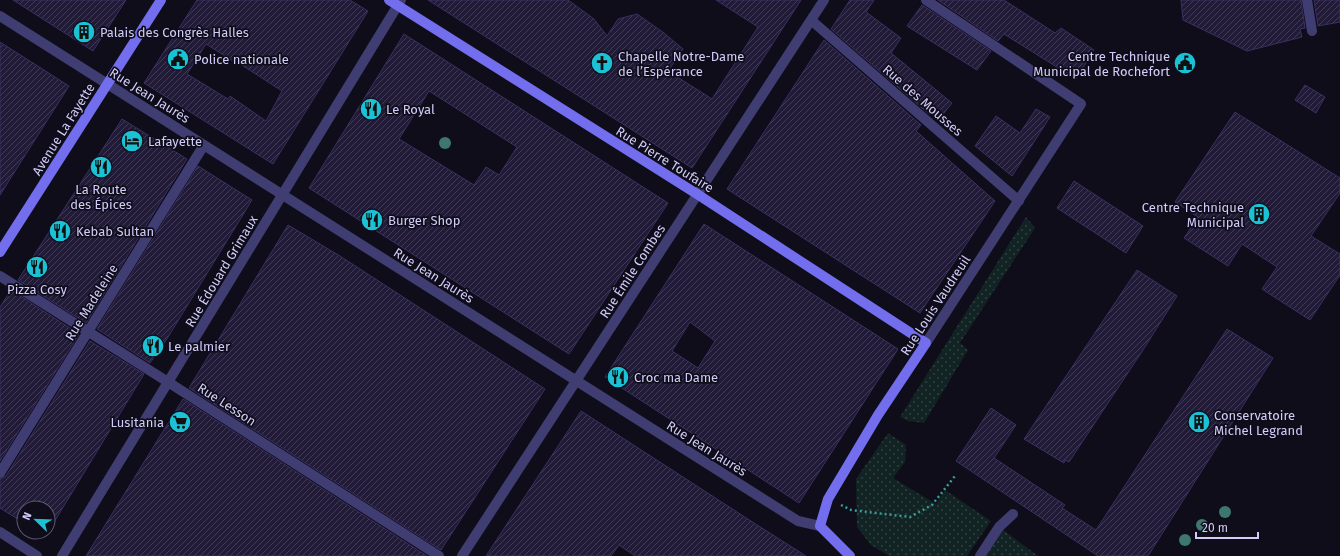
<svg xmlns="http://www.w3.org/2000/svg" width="1340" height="556" font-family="'Fira Sans',sans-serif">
	<defs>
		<pattern id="grass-dots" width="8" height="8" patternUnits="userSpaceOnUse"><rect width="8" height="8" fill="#112322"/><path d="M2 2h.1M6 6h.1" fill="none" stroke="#334243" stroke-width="1.8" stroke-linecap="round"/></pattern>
		<pattern id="building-hatch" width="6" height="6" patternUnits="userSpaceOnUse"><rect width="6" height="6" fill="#211b38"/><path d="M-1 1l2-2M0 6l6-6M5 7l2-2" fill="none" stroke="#403b56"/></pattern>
	</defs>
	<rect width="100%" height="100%" fill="#0f0d1a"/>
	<path fill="url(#grass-dots)" d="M1026 217 1035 228 960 343 968 350 924 423 908 421 900 417Z
		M888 433 906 445 905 462 893 478 936 504 945 490 991 521 967 556H889L871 545 857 527 856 479Z
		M1002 529 1038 556H986Z"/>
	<path fill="url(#building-hatch)" stroke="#3a3061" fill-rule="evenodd" d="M13 0H126L93 51Z
		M197 0H350L368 11 273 164 144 83ZM206 44 233 61 234 60 282 91 266 121 230 96 228 99 187 74Z
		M428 0H568L594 19 607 36 618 19 637 14 664 33 683 49 668 71 712 99 758 27 716 0H801L692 168Z
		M850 0H874L866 12 901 38 891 53 952 103 940 118 932 112 930 115 831 29Z
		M938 0H1004L1055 33 1061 28 1094 50 1076 79 1004 34 998 41Z
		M1181 0H1301L1305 28 1300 29 1302 37 1247 51 1183 20Z
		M1314 0H1340V22L1318 26Z
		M922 5 991 51 977 70 907 26Z
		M404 34 668 203 569 354 309 188ZM429 91 517 147 499 175 486 167 474 185 399 139Z
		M824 40 921 125 916 131 995 201 920 313 727 189Z
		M0 42 69 86 0 195Z
		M1305 85 1325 97 1316 113 1295 100Z
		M1036 109 1050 117 1012 176 975 146 996 116 1020 133Z
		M1235 112 1340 178V193L1311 236 1340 254V275L1310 320 1262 289 1277 267 1242 244 1228 266 1184 238 1198 217 1175 202Z
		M122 119 187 159 86 323 18 280Z
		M198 166 252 200 165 342 150 363 97 329Z
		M1074 181 1143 226 1126 253 1057 208Z
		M704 224 898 349 799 503 605 377ZM690 322 715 341 698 368 672 351Z
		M288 225 340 256 545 389 441 550 189 388Z
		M1137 270 1177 296 1143 350 1069 462 1065 460 1064 463 1024 439Z
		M11 290 79 334 0 461V307Z
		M1227 329 1273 358 1148 556H1098L956 461 991 408 1016 425 994 458 1065 505 1062 508 1096 530Z
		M90 341 144 374 45 537 37 532H48V508H24V523L0 508V479L6 476Z
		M183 399 427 556H86Z
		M581 411 754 523 806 556H635L619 545 611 556H486Z"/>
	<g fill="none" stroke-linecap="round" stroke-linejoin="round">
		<path stroke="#3a9e99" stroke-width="2.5" stroke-dasharray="2 3" stroke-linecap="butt" d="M841 505 851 510 910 517 932 505 955 476"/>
		<path stroke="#403d73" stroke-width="10" d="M1307 0 1312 31"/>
		<path stroke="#403d73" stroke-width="10" d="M0 16 798 521 820 526
			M811 20 1019 201
			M0 276 168 382 439 556
			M926 343 1081 104 926 0
			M0 473 204 145
			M0 532 37 556
			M62 556 401 0
			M462 556 824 0
			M980 556 999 527 1013 514"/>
		<path stroke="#726eed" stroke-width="10" d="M389 0 697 194 926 343 878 415 828 499 820 526 850 556
			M0 252 161 0"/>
	</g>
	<g fill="#3d776f">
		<circle cx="445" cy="143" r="6"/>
		<circle cx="1225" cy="512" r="6"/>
		<circle cx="1202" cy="525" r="6"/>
		<circle cx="1185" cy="540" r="6"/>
	</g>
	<defs>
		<g id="building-disc" transform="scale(1.15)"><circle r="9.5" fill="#1bc2d6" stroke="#0f0d1a"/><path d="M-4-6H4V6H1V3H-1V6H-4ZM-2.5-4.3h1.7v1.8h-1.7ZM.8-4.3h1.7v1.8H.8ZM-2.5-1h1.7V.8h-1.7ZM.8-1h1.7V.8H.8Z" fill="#111"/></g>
		<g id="civic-disc" transform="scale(1.15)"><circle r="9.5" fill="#1bc2d6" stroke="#0f0d1a"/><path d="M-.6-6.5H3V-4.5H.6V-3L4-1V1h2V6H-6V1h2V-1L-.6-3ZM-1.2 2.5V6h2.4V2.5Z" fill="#111"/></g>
		<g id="church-disc" transform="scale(1.15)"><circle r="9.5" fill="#1bc2d6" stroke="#0f0d1a"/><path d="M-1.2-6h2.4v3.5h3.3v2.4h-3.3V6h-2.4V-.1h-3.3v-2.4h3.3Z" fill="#111"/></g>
		<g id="restaurant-disc" transform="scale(1.15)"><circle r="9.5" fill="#1bc2d6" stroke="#0f0d1a"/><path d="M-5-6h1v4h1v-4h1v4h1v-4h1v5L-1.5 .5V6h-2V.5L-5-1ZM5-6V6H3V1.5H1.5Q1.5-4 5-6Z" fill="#111"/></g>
		<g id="hotel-disc" transform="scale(1.15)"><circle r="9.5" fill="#1bc2d6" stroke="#0f0d1a"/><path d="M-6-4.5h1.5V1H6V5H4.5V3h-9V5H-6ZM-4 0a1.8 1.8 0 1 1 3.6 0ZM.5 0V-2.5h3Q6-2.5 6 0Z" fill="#111"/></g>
		<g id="supermarket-disc" transform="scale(1.15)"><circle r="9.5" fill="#1bc2d6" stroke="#0f0d1a"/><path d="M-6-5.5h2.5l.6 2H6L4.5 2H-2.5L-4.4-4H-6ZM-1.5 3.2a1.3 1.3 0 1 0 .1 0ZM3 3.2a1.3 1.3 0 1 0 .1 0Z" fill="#111"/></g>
	</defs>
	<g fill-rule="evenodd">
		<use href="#building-disc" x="84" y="32"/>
		<use href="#civic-disc" x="178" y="59"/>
		<use href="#church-disc" x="602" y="63"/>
		<use href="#civic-disc" x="1185" y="63"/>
		<use href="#restaurant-disc" x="371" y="109"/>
		<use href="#hotel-disc" x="132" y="141"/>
		<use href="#restaurant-disc" x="101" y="167"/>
		<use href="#building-disc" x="1259" y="214"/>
		<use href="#restaurant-disc" x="372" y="220"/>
		<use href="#restaurant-disc" x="60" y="231"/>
		<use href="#restaurant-disc" x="37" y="267"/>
		<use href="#restaurant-disc" x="153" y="346"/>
		<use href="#restaurant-disc" x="618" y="377"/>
		<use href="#supermarket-disc" x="180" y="422"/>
		<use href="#building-disc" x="1199" y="422"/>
	</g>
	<g text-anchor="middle" stroke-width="3.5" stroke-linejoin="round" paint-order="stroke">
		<g font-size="13" fill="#d1ccf9" stroke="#0f0d1a" text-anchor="start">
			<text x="100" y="37">Palais des Congrès Halles</text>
			<text x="618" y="61">Chapelle Notre-Dame<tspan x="618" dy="15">de l’Espérance</tspan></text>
			<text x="1170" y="61" text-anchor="end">Centre Technique<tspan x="1170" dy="15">Municipal de Rochefort</tspan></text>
			<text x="194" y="64">Police nationale</text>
			<text x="386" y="114">Le Royal</text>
			<text x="148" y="146">Lafayette</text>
			<text x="101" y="194" text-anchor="middle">La Route<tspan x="101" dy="15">des Épices</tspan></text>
			<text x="1244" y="212" text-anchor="end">Centre Technique<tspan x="1244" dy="15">Municipal</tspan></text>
			<text x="388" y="225">Burger Shop</text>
			<text x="76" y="236">Kebab Sultan</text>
			<text x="37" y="294" text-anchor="middle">Pizza Cosy</text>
			<text x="168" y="351">Le palmier</text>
			<text x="634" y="382">Croc ma Dame</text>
			<text x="1214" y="420">Conservatoire<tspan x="1214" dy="15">Michel Legrand</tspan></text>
			<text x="164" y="427" text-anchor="end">Lusitania</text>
		</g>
		<g font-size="13" fill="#d1ccf9" stroke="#0f0d1a">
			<text transform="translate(150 95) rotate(32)" y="5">Rue Jean Jaurès</text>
			<text transform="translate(923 100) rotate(41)" y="5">Rue des Mousses</text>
			<text transform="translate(63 129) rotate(-58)" y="5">Avenue La Fayette</text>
			<text transform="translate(665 159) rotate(32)" y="5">Rue Pierre Toufaire</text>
			<text transform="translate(221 271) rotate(-59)" y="5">Rue Édouard Grimaux</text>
			<text transform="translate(632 271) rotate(-57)" y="5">Rue Émile Combes</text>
			<text transform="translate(434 275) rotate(32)" y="5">Rue Jean Jaurès</text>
			<text transform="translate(91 302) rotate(-58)" y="5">Rue Madeleine</text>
			<text transform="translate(935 305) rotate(-57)" y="5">Rue Louis Vaudreuil</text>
			<text transform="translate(227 404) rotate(33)" y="5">Rue Lesson</text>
			<text transform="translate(707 448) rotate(32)" y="5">Rue Jean Jaurès</text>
		</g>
	</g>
	<g transform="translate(36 520) rotate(293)"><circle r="19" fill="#0f0d1a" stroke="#5d5973"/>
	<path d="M0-3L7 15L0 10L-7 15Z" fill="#1bc2d6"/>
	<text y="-6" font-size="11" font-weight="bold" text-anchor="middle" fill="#d1ccf9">N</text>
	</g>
	<path d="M1196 532v6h62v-6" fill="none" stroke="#d1ccf9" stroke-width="2"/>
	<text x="1202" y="532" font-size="12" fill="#d1ccf9" stroke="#0f0d1a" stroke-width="3" paint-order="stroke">20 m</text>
</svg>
